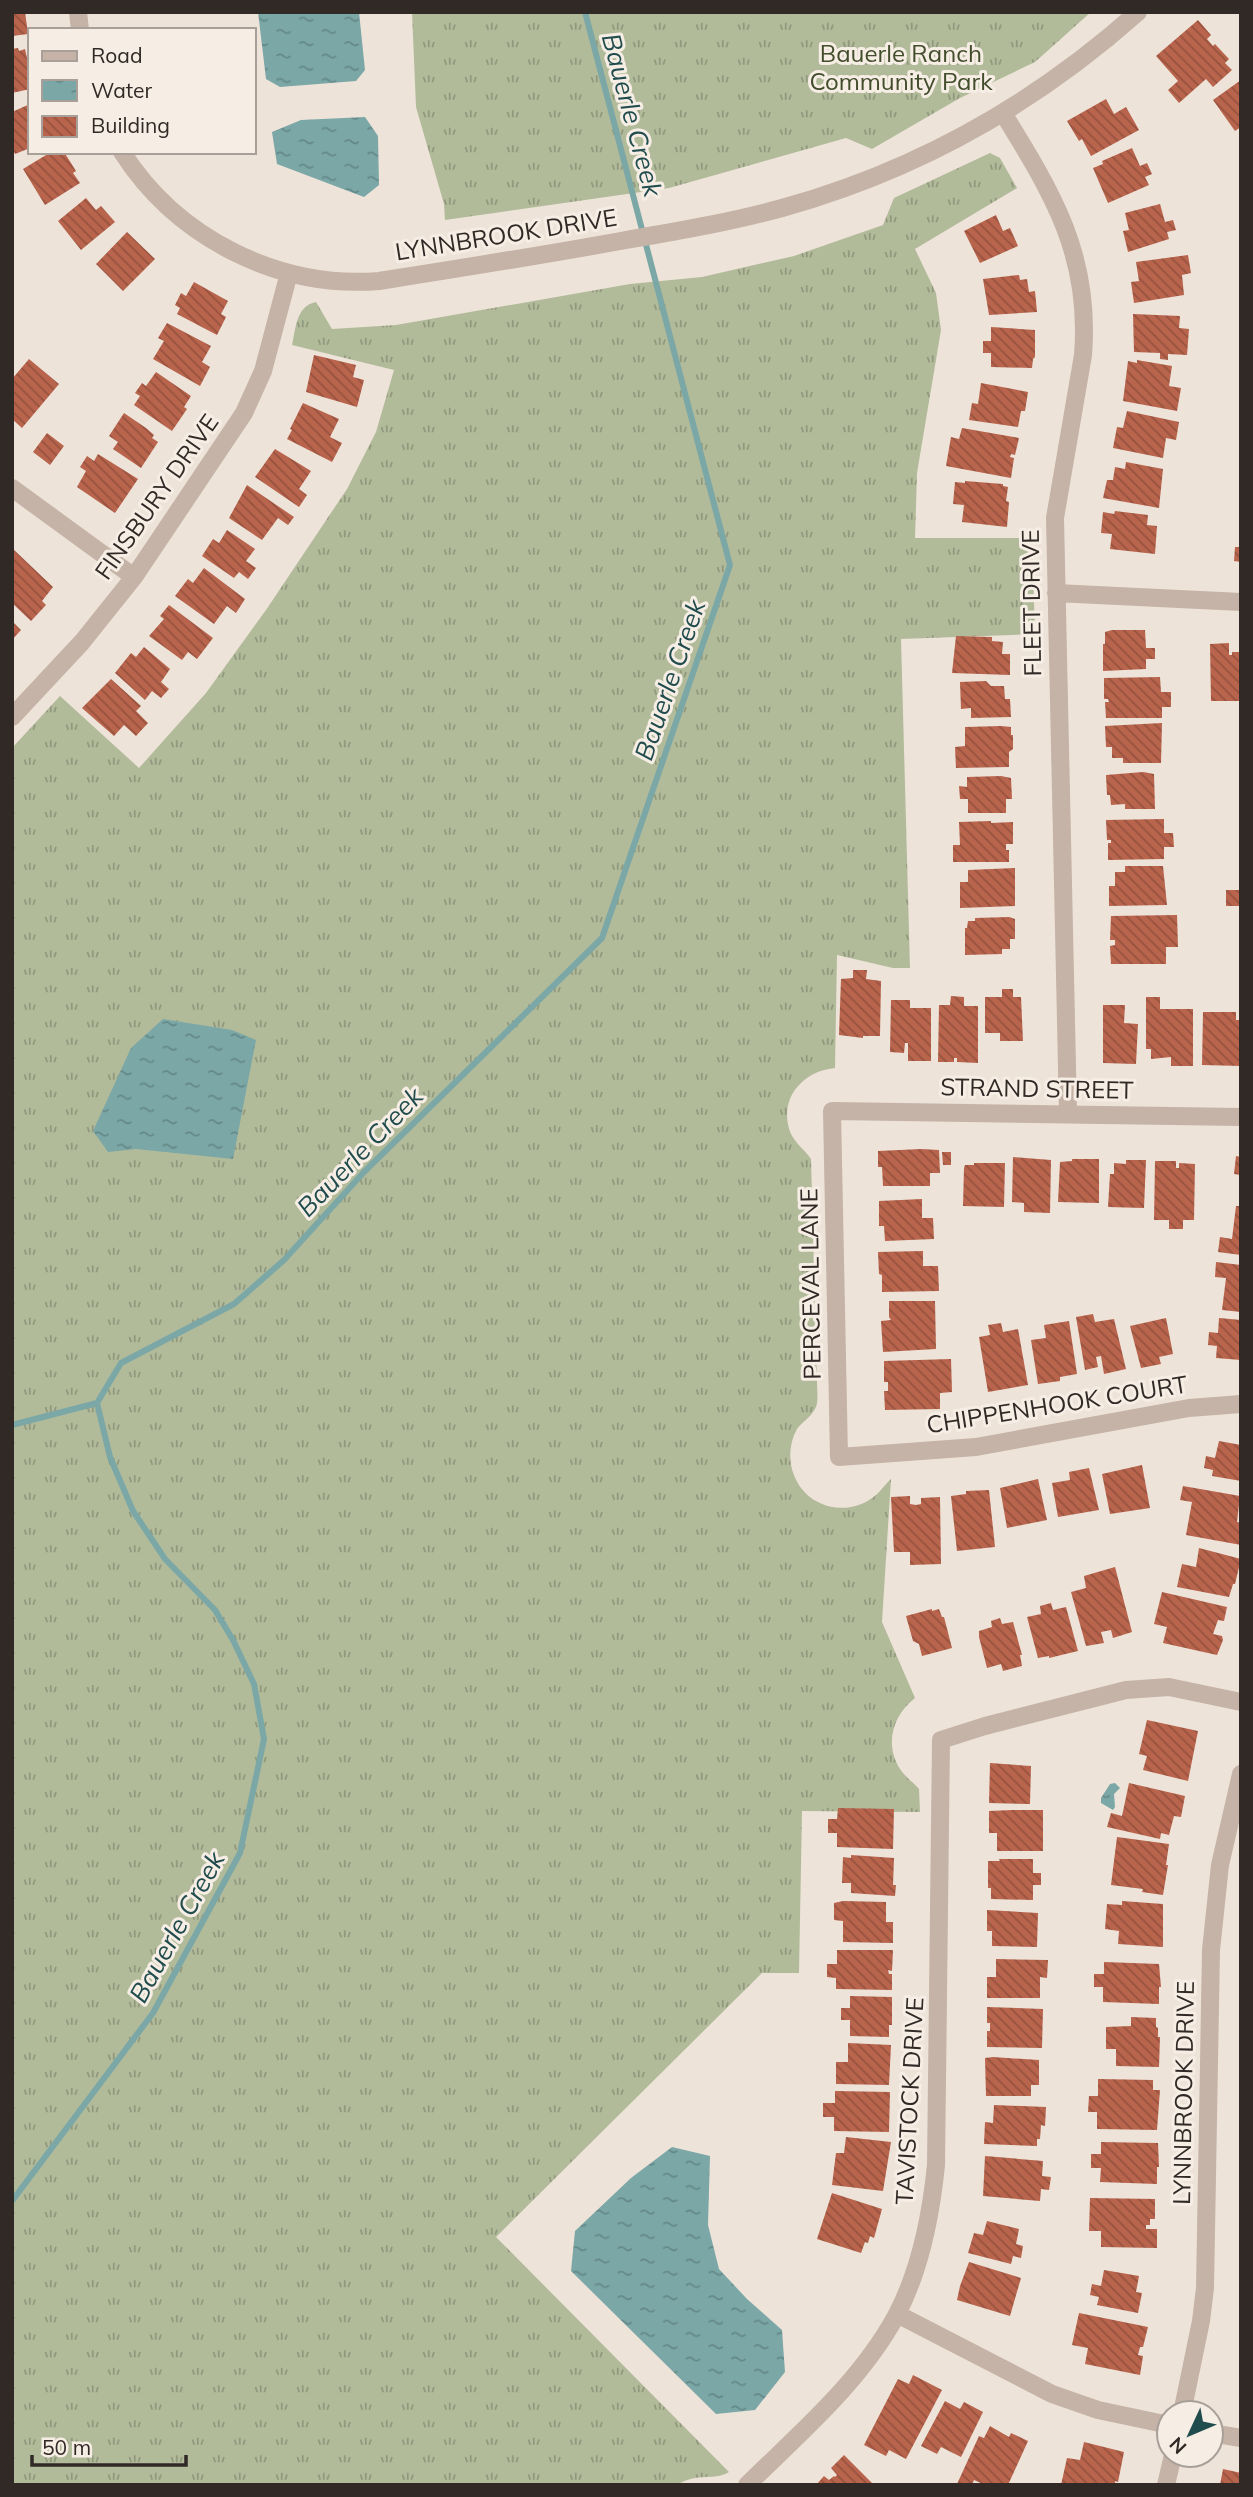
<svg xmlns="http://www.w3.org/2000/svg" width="1253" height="2497" font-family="Mulish,sans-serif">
	<defs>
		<pattern id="grass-tufts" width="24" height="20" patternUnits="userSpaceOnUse" patternTransform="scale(1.75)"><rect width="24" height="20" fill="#b1bb9a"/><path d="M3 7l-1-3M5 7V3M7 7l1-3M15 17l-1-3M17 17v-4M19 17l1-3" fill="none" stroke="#91987d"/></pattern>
		<pattern id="water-ripples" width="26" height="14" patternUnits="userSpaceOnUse" patternTransform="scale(1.75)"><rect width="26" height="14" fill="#7ba7a7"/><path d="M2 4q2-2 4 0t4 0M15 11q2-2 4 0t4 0" fill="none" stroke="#658888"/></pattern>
		<pattern id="building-back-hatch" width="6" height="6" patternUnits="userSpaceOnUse" patternTransform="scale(1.75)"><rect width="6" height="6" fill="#b9644c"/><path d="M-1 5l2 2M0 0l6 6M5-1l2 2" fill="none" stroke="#97523f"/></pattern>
	</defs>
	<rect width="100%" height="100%" fill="#eee3d8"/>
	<path fill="url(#grass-tufts)" d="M412 12H1091L1035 62 960 98 872 149 846 138 669 188 445 220 444 204 416 107Z
		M990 153 1000 158 1017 188 915 249 936 293 941 330 917 473 915 538H1032L1035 634 901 639 910 968H893L837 955 835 1068C802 1071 777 1100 791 1134 796 1144 805 1150 811 1159L817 1382C817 1390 819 1402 815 1409 811 1417 802 1422 797 1429 782 1456 793 1491 820 1503 839 1512 861 1508 876 1495 882 1490 885 1484 891 1479L882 1622 915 1698C893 1715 884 1744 900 1769 905 1777 913 1782 919 1789L920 1812 802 1811 799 1973H762L496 2237 729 2472C715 2481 697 2472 677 2485H12V748L60 696 139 768 206 693 266 610 347 489 376 432 394 370 292 345C296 328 296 306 316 302L332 329 396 325 630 284 702 277 794 256 883 225 894 198Z"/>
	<path fill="url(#water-ripples)" d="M258 12H359L365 70 356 81 280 87 266 79Z
		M365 117 378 136 379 185 364 197 277 164 272 132 301 120Z
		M163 1019 232 1030 256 1040 233 1159 136 1149 108 1152 93 1131 131 1048Z
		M1115 1783 1120 1788 1114 1794 1115 1807 1113 1810 1101 1803V1798L1110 1784Z
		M672 2147 710 2156 708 2225 719 2269 747 2299 782 2330 785 2372 755 2410 716 2414 571 2271 575 2231 631 2178Z"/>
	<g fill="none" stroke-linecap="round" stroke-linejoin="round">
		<path stroke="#7ba7a7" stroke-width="6" d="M12 1425 97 1403
			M12 2201 153 2013 240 1853 264 1739 254 1684 233 1640 215 1610 165 1559 133 1511 110 1457 97 1403 121 1363 234 1304 284 1260 364 1172 602 938 730 565 585 12"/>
	</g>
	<path fill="url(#building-back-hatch)" d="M12 12H25L28 34 12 36Z
		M1198 20 1211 35 1207 39 1213 46 1215 44 1229 59 1225 63 1232 70 1213 87 1206 79 1179 103 1168 90 1178 81 1156 56Z
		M18 48 19 51 25 49 27 58 30 57V89L12 93V49Z
		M1241 80V127L1235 131 1213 100Z
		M1106 99 1114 114 1126 107 1139 130 1091 156 1082 139 1079 141 1067 121Z
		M30 104V148L15 154 12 148V112Z
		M1132 148 1140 166 1147 163 1152 174 1145 177 1149 185 1108 203 1093 168 1103 164 1102 161Z
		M51 152 53 154 64 152 76 171 73 173 80 183 45 205 23 169Z
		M86 198 96 210 101 206 115 222 81 250 58 221Z
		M1160 204 1165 222 1173 220 1176 230 1167 232 1169 239 1128 252 1123 231 1129 230 1125 213Z
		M996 215 1003 231 1010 228 1018 246 980 263 964 231Z
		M127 232 155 259 123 291 96 264Z
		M1188 255 1191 273 1182 275 1184 295 1134 303 1131 282 1139 281 1136 262Z
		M1019 275 1020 280 1027 279 1029 292 1035 291 1037 312 989 315 983 279Z
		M194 282 228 301 221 314 226 317 217 335 177 314 180 308 175 305 181 293 186 296Z
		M1133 314 1180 316 1179 328 1189 329 1187 355 1168 354V360L1160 359V353L1134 352Z
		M167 323 211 346 202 362 210 367 200 386 153 359 164 341 158 338Z
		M991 327 1035 330V357L1033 359 1032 368 991 367V353H983V341H991Z
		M314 355 356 365 353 377 364 380 357 407 306 392Z
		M29 359 59 384 22 428 12 419V379Z
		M1137 360 1172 366 1169 386 1181 388 1177 411 1123 401 1128 361 1137 363Z
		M156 372 191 396 184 407 187 409 172 431 134 405 140 396 135 393 142 383 146 386Z
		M981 383 1028 392 1025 411H1021L1018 427 969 420 972 403 978 404Z
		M303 403 339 419 330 437 342 443 332 462 287 439 292 430 290 429Z
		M1127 411 1179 422 1176 440 1166 438 1163 458 1113 448 1117 427 1123 428Z
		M124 413 146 428 154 435 152 438 158 442 141 468 113 449 118 442 109 436Z
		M962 428 1019 438 1015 455 1011 454 1010 457 1014 458 1011 478 946 466 951 437 959 439Z
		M47 433 64 446 50 465 33 452Z
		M275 449 311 471 299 489 307 495 299 507 255 477Z
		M98 454 138 479 115 513 77 487 86 471 80 467 87 456 94 461Z
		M1126 462 1163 469 1159 508 1103 498 1107 480H1113L1115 467 1125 469Z
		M965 481 1003 484V486L1008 487 1006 501 1009 502 1007 527 962 522 964 505 953 504 955 482 965 483Z
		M247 485 294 517 288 525 278 518 262 540 229 518Z
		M1115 511 1148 515 1147 525 1157 526 1155 554 1110 549 1112 534 1101 533 1103 512 1114 514Z
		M227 530 255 549 246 561 256 568 248 579 239 572 234 578 202 556 213 539 219 543Z
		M1235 547H1241V562L1234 561Z
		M12 548 53 587 42 601 46 605 31 621 12 603Z
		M204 568 245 599 236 613 227 606 214 624 175 596 188 579 193 583Z
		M169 605 213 638 197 659 188 652 182 660 149 636 164 619 160 616Z
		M12 621 21 630 12 640Z
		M1112 630H1145L1146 648H1155V659H1146V669L1103 671V644H1105V632Z
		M956 636 992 637V641L1003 642 1002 654H1010V675L952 673Z
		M1229 643V655H1232V652H1241V701H1211L1210 644Z
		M144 647 170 669 161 682 169 689 161 698 152 691 145 700 115 673 131 653 136 657Z
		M1160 677 1161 692H1171V707H1162V718H1106L1105 702H1109L1108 699H1104V678Z
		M111 679 141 706 136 711 148 723 136 736 124 725 114 736 82 708Z
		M986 681 991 686H1004L1005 699H1010L1011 717 971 718V708L961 709 960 682Z
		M1162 723 1161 763H1123V758H1112V747H1106L1105 726Z
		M1001 726 1011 727V735H1013V749L1009 752V767L956 768 955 747 965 746V727Z
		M1143 772 1154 774 1155 809H1125V804L1111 805 1110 795H1107L1106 775Z
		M1001 776 1011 778 1012 799H1006V813H968V799H960L959 786 967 787V777Z
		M1164 819V833H1173L1174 847H1164V859L1108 860V843H1111V840H1107L1106 820Z
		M991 821V823L1013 822V844H1006V850H1009V862H953V845H960L959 822Z
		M1125 866H1163L1167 905 1109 906V886H1115V872H1125Z
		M1015 868V906L960 908V882H968V870Z
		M1226 890H1241V906H1226Z
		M1177 915 1178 947H1166V964H1111L1110 946 1115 945V940H1110L1111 916Z
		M1009 917 1015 919V939H1010V949H1002V954L965 955V928H967L968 921H975V918Z
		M853 970H867L866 979 881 981 880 1036H863V1038L839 1035 841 979 853 978Z
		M1002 989H1013V997H1021L1023 1041H1000V1033H985V997H1002Z
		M951 996 964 997V1006H978V1063L957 1062V1058H954V1062H938L939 1005H950Z
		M1146 997H1160V1009H1193V1066H1171V1057L1151 1059V1049H1146Z
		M891 1000H910V1008H931V1061H908V1043H905L904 1053 890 1052Z
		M1103 1005H1125L1124 1023 1138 1024 1136 1064 1103 1063Z
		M1203 1012H1236V1020H1241V1066L1202 1065Z
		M921 1149 939 1150 940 1173H930V1186H883L882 1167H878V1151Z
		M942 1152H951V1165H943Z
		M1236 1156 1241 1157V1175L1234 1174Z
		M1013 1157 1051 1160 1050 1213 1024 1212V1203L1012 1202Z
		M1072 1159H1099V1203L1058 1202 1060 1162 1072 1161Z
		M1126 1160H1146L1144 1208 1108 1207 1110 1174H1114V1163L1126 1164Z
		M1155 1161H1176V1168H1179V1163L1195 1164 1194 1220H1183V1229H1169V1220H1154Z
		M974 1163H1005L1004 1207 963 1206 964 1168 965 1165H974Z
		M922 1199V1218H933L934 1239 885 1241 884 1226H879V1201Z
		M1236 1206H1241V1255L1218 1252 1220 1237 1232 1239Z
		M923 1251V1266H938L939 1291 882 1292V1275L879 1274 878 1252Z
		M1216 1262 1241 1265V1312L1222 1310 1226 1278 1215 1277Z
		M889 1301H935L936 1349 883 1352 881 1321 891 1320 889 1317Z
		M1093 1314 1095 1322 1114 1319 1126 1369 1104 1374 1101 1356 1096 1357 1098 1367 1085 1370 1076 1317Z
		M1166 1318 1173 1354 1159 1357 1161 1364 1141 1368 1130 1326Z
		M1219 1318 1241 1320V1360L1216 1358 1217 1346 1208 1345 1209 1332 1218 1333Z
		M1069 1321 1077 1374 1060 1377V1381L1038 1384 1031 1340 1046 1338 1044 1325Z
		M1001 1323 1003 1332 1018 1329 1028 1385 988 1392 979 1337 990 1335 988 1325Z
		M951 1359 952 1392 940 1393V1409L885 1410 884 1391H888V1382H884V1361Z
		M1219 1441 1241 1445V1481L1212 1476 1213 1470 1204 1468 1206 1456 1215 1458Z
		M1142 1465 1150 1508 1110 1514 1102 1474Z
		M1089 1468 1099 1510 1058 1517 1052 1483 1070 1480 1069 1472Z
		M1038 1479 1047 1520 1007 1528 1000 1488Z
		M1183 1486 1240 1496 1237 1522 1241 1523V1545L1186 1535 1192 1502 1180 1500Z
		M989 1490 995 1547 957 1551 951 1496 966 1494V1491Z
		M910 1496V1504L916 1505 921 1504V1498L940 1497 941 1564 910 1565V1552H894L891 1497Z
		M1199 1548 1241 1559 1235 1584H1233L1229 1597 1177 1587 1182 1564 1196 1567Z
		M1115 1567 1132 1632 1113 1638 1111 1630 1101 1632 1104 1643 1086 1646 1071 1592 1086 1588 1084 1576Z
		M1162 1592 1227 1607 1224 1621 1218 1620 1213 1634 1222 1636 1223 1640 1217 1655 1163 1643 1167 1627 1154 1624Z
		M1051 1603 1053 1610 1066 1607 1078 1651 1049 1658V1656L1038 1658 1027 1617 1041 1614 1040 1606Z
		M932 1609V1611L939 1609 942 1617H944L952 1648 922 1656 919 1644 913 1641 906 1616Z
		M1000 1618 1002 1624 1013 1622 1022 1655H1020L1022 1666 1003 1671 1001 1664 987 1668 979 1637V1631L992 1627 991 1621Z
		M1147 1720 1198 1731 1188 1781 1143 1770 1147 1756 1139 1754Z
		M990 1763 1031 1766 1030 1804 989 1803Z
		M1129 1783 1185 1796 1181 1817 1174 1816 1169 1835 1161 1833 1160 1839 1107 1827 1111 1813 1122 1816Z
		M838 1808 894 1809 893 1849 837 1847V1833H828V1819H837Z
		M1012 1810H1043V1851H997V1833H989V1811Z
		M1117 1837 1169 1844 1166 1865H1168L1163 1895 1142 1892 1143 1889 1111 1885Z
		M851 1855 894 1858 893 1885H896L895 1896 851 1893V1883H842L843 1857 851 1858Z
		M999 1859H1033V1873H1041V1885H1033V1900L991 1899V1888H988V1861H1000Z
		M843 1901 886 1902V1922H893V1943L843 1942V1921L834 1920V1903Z
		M1122 1901 1163 1904V1947L1118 1944 1119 1931 1105 1929 1107 1904 1122 1905Z
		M987 1910 1038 1913 1037 1947 992 1946V1931H987Z
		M837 1950H893L892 1971 888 1970 889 1974H892V1990L836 1989V1978L827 1977V1964H837Z
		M996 1959 1048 1960 1047 1978 1040 1977V1998H987V1977H996Z
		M1104 1962 1159 1964 1161 1987H1159V2004L1103 2002V1987H1094V1974H1104Z
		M850 1996 892 1997V2025H889V2037L850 2036V2020H841V2008H850Z
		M987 2007 1043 2009 1042 2048 987 2047V2031H990V2023H987Z
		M1131 2017 1156 2018V2027L1158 2028V2037H1160L1159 2067 1116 2066V2049H1106V2027L1131 2026Z
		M848 2043 891 2045 889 2085 836 2084V2062H848Z
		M993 2057 1039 2060V2085H1031V2096H986L985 2058Z
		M1098 2079 1153 2080V2090H1160L1157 2130 1097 2129V2112H1088L1089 2096H1098Z
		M835 2091 890 2092 889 2132 834 2131V2117H823V2103H835Z
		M994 2105 1046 2107 1045 2126 1041 2125 1040 2139H1037V2146L984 2144 985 2122 993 2123Z
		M846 2137 891 2142 883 2191 832 2185 836 2153H844Z
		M1101 2142 1158 2143 1159 2167H1157V2184L1100 2182 1101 2168H1091V2154H1101Z
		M985 2156 1043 2161 1042 2176 1051 2177 1049 2190 1041 2189 1040 2201 983 2196Z
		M832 2193 882 2209 874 2238 870 2236 868 2243 865 2242 861 2253 817 2239Z
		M1090 2198 1155 2199V2219H1150V2225H1146V2229H1157V2248L1101 2247V2231H1089Z
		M987 2221 1019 2229 1016 2244 1023 2246 1021 2258 1013 2256 1011 2264 968 2253 974 2233 983 2235Z
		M969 2262 1021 2278 1010 2316 957 2300 960 2286Z
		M1104 2270 1139 2276 1136 2292 1142 2293 1138 2313 1097 2305 1099 2297 1090 2295 1092 2284 1101 2286Z
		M1079 2313 1148 2327 1143 2347H1140L1138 2355 1143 2356 1140 2375 1085 2364 1088 2348 1072 2345Z
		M913 2375 942 2390 906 2459 889 2450 886 2456 864 2445 898 2379 909 2384Z
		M945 2401 960 2409 964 2402 983 2412 961 2457 941 2447 937 2454 921 2446Z
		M990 2426 1009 2437 1011 2433 1028 2441 1008 2485H985L974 2480 972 2485 957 2484 979 2436 984 2438Z
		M1084 2442 1124 2452 1118 2482 1115 2481V2485H1061L1067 2458 1080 2460Z
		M844 2455 874 2485H816L824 2476 829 2480 834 2476 835 2477 837 2475 831 2468Z
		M1223 2469 1241 2473V2485H1220Z"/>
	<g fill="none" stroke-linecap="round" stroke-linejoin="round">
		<path stroke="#c4b3a6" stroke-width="18" d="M78 12 80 30
			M1003 113C1053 194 1091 256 1083 355L1055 518 1068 1113
			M122 152C177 238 278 289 379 281 462 268 544 255 626 240 678 231 731 222 782 208 915 171 1035 104 1138 12
			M12 488 134 577
			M1056 593 1241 602
			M12 717 82 642 134 577 244 413 263 371 289 273
			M1241 1117 832 1111 839 1457 976 1447 1189 1408 1241 1404
			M897 2314 1052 2394 1098 2410 1169 2425
			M1182 2413 1201 2321 1205 2288 1211 1950 1220 1865 1241 1774
			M1211 2433 1241 2438
			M747 2485C801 2432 860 2382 896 2316 920 2271 931 2215 936 2165L941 1740 985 1726 1126 1690 1169 1687 1241 1702
			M1166 2485 1173 2455"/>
	</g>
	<g text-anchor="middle" stroke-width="6" stroke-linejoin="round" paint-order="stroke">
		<g font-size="24" fill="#424d2c" stroke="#f6ede4">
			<text x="901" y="62">Bauerle Ranch<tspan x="901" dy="28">Community Park</tspan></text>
		</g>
		<g font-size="24" fill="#312926" stroke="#f6ede4">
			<text transform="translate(506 235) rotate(-9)" y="8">LYNNBROOK DRIVE</text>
			<text transform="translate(157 497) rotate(-55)" y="8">FINSBURY DRIVE</text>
			<text transform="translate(1032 603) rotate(-91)" y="8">FLEET DRIVE</text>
			<text transform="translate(1037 1089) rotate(1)" y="8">STRAND STREET</text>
			<text transform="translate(811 1284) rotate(-91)" y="8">PERCEVAL LANE</text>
			<text transform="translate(1057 1405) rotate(-9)" y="8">CHIPPENHOOK COURT</text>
			<text transform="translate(1184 2093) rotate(-89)" y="8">LYNNBROOK DRIVE</text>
			<text transform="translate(910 2101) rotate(-87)" y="8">TAVISTOCK DRIVE</text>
		</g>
		<g font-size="26" font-style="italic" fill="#204c4e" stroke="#f6ede4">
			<text transform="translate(632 115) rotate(75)" y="9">Bauerle Creek</text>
			<text transform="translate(670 680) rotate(-71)" y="9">Bauerle Creek</text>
			<text transform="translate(360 1152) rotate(-46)" y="9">Bauerle Creek</text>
			<text transform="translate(177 1927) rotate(-61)" y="9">Bauerle Creek</text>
		</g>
	</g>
	<rect width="1253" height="2497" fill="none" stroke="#312926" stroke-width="28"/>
	<rect x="28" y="28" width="228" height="126" fill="#f6ede4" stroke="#a79f98" stroke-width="2"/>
	<rect x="42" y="51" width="35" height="10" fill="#c4b3a6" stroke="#a79f98" stroke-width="2"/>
	<text x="91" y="63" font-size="21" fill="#312926">Road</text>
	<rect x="42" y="80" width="35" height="21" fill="url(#water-ripples)" stroke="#a79f98" stroke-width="2"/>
	<text x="91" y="98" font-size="21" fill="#312926">Water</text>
	<rect x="42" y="116" width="35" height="21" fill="url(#building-back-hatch)" stroke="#a79f98" stroke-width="2"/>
	<text x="91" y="133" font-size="21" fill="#312926">Building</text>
	<g transform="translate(1190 2434) rotate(226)"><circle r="33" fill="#f6ede4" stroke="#a79f98" stroke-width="2"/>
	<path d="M0-5L12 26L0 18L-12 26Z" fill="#204c4e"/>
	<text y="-10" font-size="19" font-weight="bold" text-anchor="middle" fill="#312926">N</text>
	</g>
	<path d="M32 2455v10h154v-10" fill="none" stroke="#312926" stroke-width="3.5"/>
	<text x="42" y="2455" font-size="21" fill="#312926" stroke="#f6ede4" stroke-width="5" paint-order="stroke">50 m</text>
</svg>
